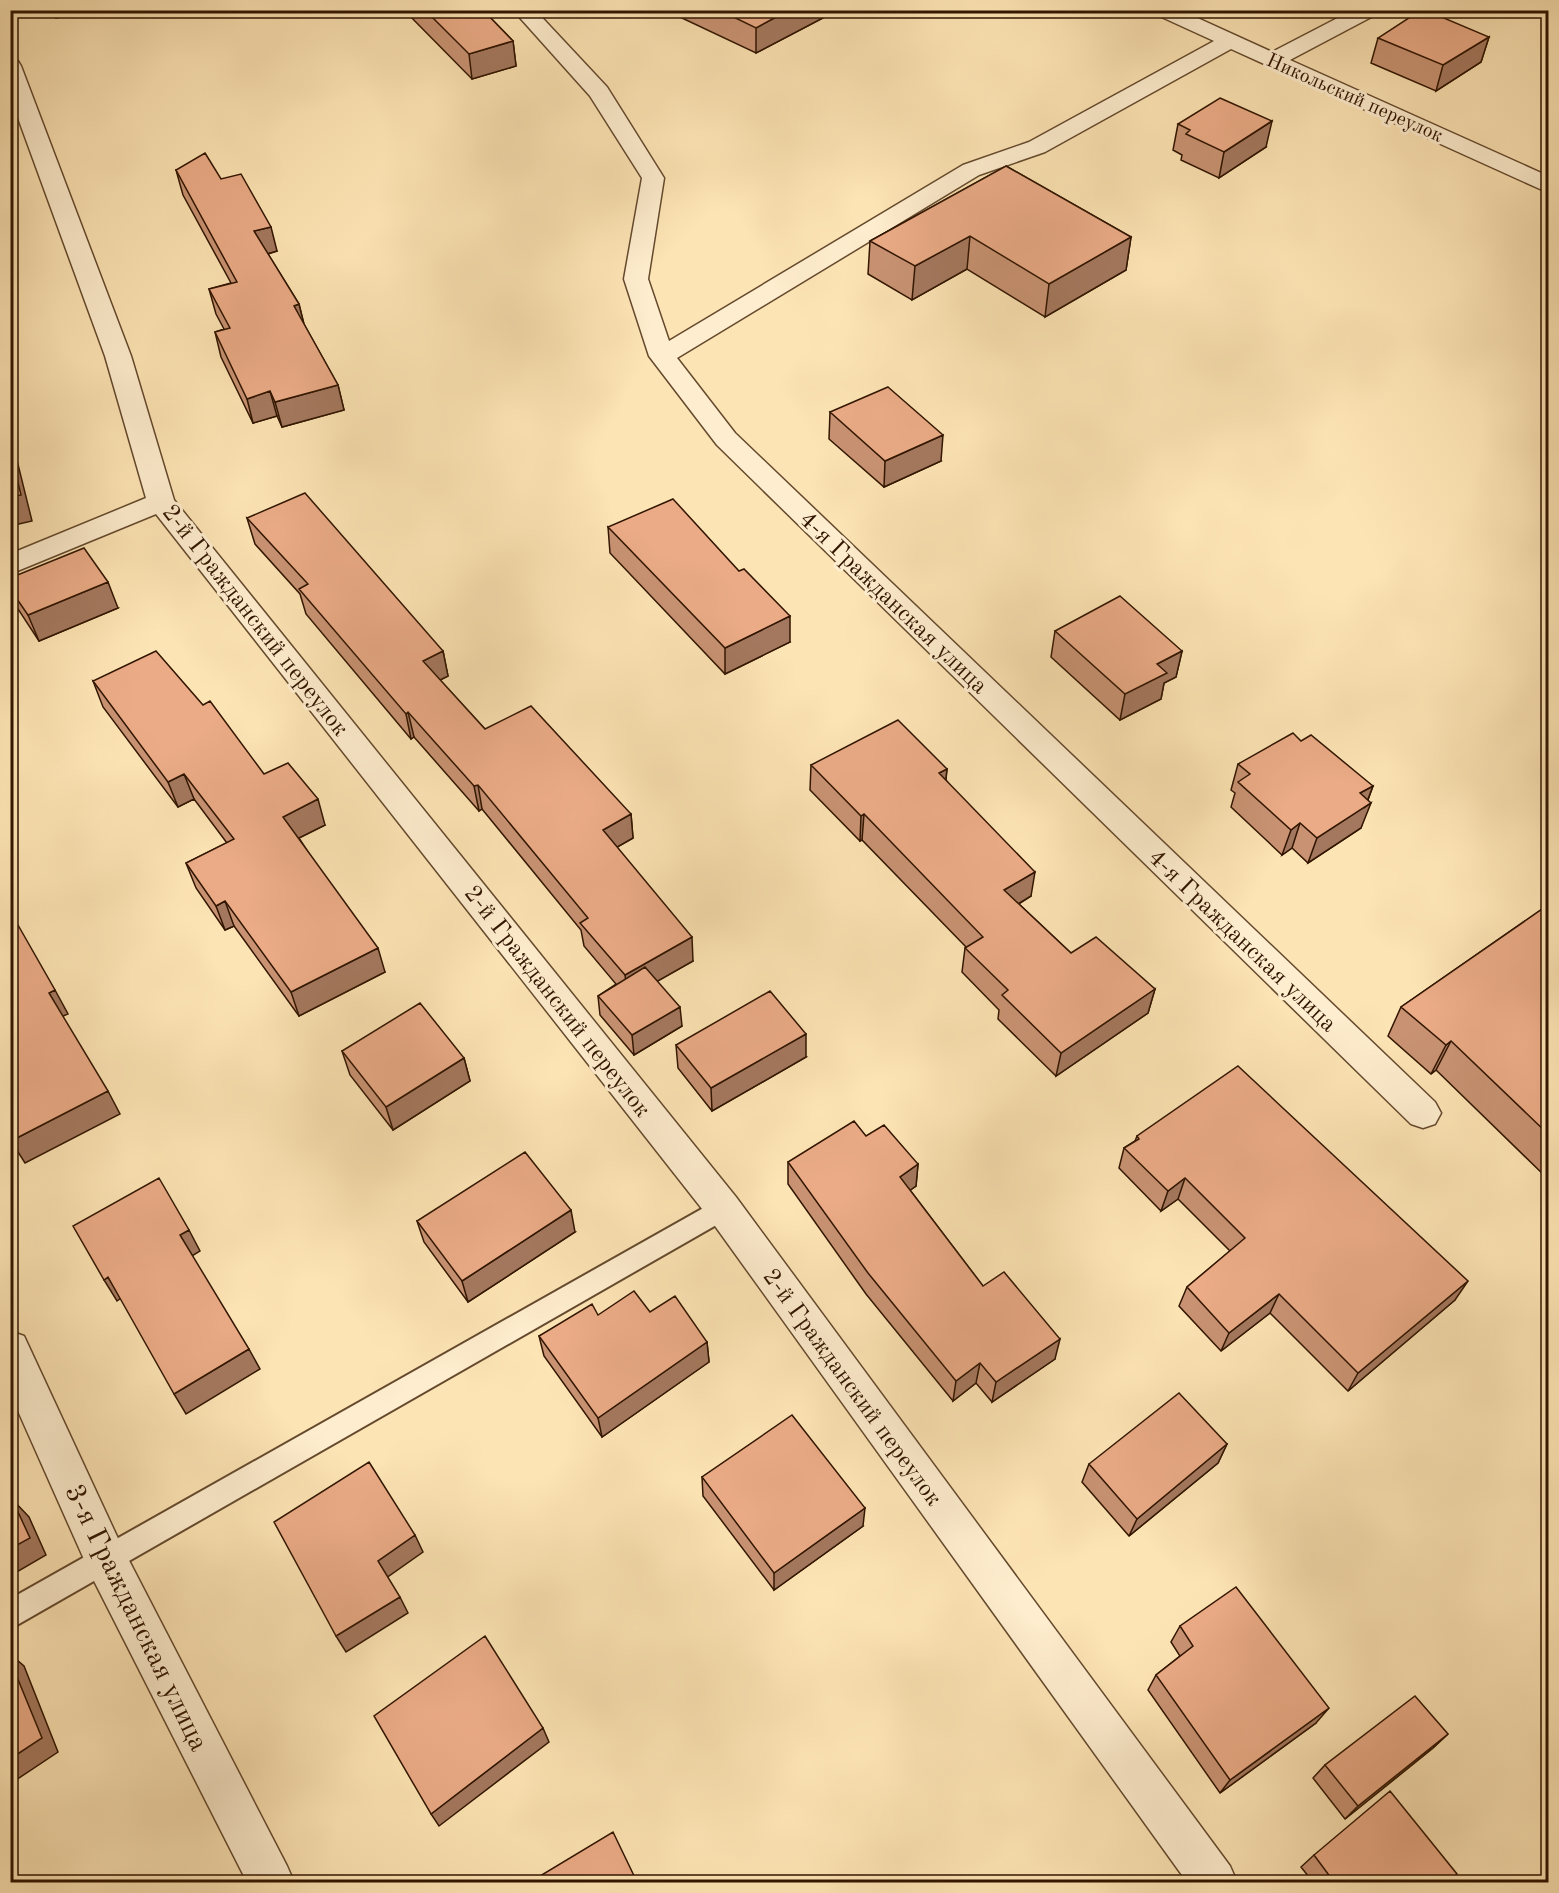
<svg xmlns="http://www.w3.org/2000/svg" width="1559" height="1893" font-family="'Old Standard TT',serif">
	<rect width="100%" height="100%" fill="#fde4b4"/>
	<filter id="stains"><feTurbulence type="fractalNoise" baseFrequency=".00333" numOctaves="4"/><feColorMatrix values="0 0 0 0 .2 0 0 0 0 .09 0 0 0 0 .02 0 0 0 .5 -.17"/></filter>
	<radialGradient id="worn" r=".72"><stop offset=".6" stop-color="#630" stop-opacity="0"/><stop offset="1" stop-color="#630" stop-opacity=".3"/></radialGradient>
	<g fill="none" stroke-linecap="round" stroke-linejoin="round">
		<g stroke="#64492d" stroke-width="4">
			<path id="lane" d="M723 1197 732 1200 735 1208 732 1216 10 1629V1599Z"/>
		</g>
		<g stroke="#64492d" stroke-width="3">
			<path id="street" d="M513 10H535L607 87 664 178 648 279 669 341 963 165 1029 142 1214 41 1155 14 1152 10H1180L1272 52 1353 10H1380L1377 14 1290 60 1548 176V191L1540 189 1231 49 1045 152 979 175 677 358 735 433 1435 1102 1441 1113 1435 1124 1423 1128 1411 1124 717 445 649 356 624 279 642 178 590 96Z
				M10 60 18 61 21 66 131 356 174 500 736 1197 1230 1866 1237 1882H1187L710 1219 156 514 10 574V554L146 498 105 356 10 96Z
				M10 1331 24 1336 121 1545 287 1866 294 1882H247L91 1575 10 1393Z"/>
		</g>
		<use href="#lane" fill="#feedce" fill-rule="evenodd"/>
		<use href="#street" fill="#feedce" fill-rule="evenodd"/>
	</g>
	<path fill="#c99373" stroke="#311500" stroke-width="1.5" d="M404 10H483L513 41 516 66 472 79Z
		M665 10H838L756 53Z
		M1489 37 1481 62 1436 91 1371 63 1378 38Z
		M1178 124 1266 147 1219 178 1181 160 1182 155 1173 150Z
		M1006 166 1131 237 1126 270 1045 317 967 269 912 300 868 274 870 241Z
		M176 170 221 179 277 251 268 254 299 304 304 324 338 385 344 410 282 427 277 416 253 423 221 357 215 332 224 329 216 314 209 289 231 283 183 195Z
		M830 412 941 461 884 487 829 439Z
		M247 518 443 651 448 676 440 680 485 729 631 814 633 838 617 847 693 961 657 981 682 1026 634 1055 600 1015 598 996 616 984 584 946 581 930 482 809 479 811 414 737 411 739 306 614 300 594 255 544Z
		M608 527 790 642 725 674 610 553Z
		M10 578 118 608 39 641 16 606 10 594Z
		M1055 631 1182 651 1176 677 1164 683 1161 699 1120 720 1051 657Z
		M93 681 264 774 325 825 299 838 385 972 299 1016 234 926 225 930 196 888 186 863 227 843 194 799 178 807 103 707Z
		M1301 741 1373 786 1368 800 1361 828 1308 863 1292 848 1282 855 1231 807 1235 793 1231 790 1238 764Z
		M811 765 947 769 946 780 1031 896 1019 904 1071 953 1155 989 1148 1013 1056 1076 998 1019 999 1010 962 972 965 948 966 947 862 840 860 841 810 790Z
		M1548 905V1179L1436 1070 1431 1074 1388 1036 1401 1007Z
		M676 1045 806 1057 712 1111 678 1068Z
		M342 1051 464 1058 470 1081 393 1130 350 1075Z
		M866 1136 918 1164 916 1186 910 1190 983 1286 1055 1359 992 1402 976 1383 953 1401 866 1294 788 1184V1162Z
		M1137 1136 1455 1300 1348 1391 1270 1313 1221 1351 1179 1306 1187 1287 1230 1251 1178 1199 1161 1211 1119 1168 1124 1148 1135 1141Z
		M417 1221 575 1232 468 1302 424 1242Z
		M650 1312 707 1342 709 1362 602 1437 544 1356 539 1336 598 1315Z
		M1227 1444 1218 1463 1129 1536 1082 1482 1089 1464Z
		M702 1477 863 1526 774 1590 703 1496Z
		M1180 1626 1316 1723 1220 1793 1148 1690 1156 1675 1180 1656 1171 1642Z
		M1448 1734 1433 1748 1345 1819 1313 1778 1325 1765Z
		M1314 1855 1447 1882H1313L1301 1867Z"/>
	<path fill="#a4785e" stroke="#311500" stroke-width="1.5" d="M54 10H93L56 18Z
		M789 10H838L756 53V28Z
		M1489 37 1481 62 1436 91 1443 65Z
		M513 41 516 66 472 79 469 54Z
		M1272 121 1266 147 1219 178 1224 152Z
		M271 227 277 251 260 256 254 231Z
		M970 236 967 269 912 300 915 266Z
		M1131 237 1126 270 1045 317 1049 284Z
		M299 304 305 329 294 306Z
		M338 385 344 410 282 427 275 402Z
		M270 391 277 416 253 423 247 399Z
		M10 432 32 521 10 526Z
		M943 435 941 461 884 487 885 461Z
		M108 582 118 608 39 641 28 615Z
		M790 616V642L725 674V648Z
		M443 651 448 676 428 686 423 661Z
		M1182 651 1176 677 1164 683 1161 699 1120 720 1125 694 1157 664Z
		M408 712 414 737 411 739 406 714Z
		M947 769 944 794 939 773Z
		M184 774 194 799 178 807 168 782Z
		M478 785 482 809 479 811 474 786Z
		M1373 786 1365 807 1371 803 1361 828 1308 863 1317 838 1360 793Z
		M318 799 325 825 291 842 283 817Z
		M631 814 633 838 605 854 603 830Z
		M864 814 862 840 860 841 861 816Z
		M1300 823 1292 848 1282 855 1291 830Z
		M1035 872 1031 896 1000 915 1004 890Z
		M225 901 234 926 225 930 216 906Z
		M692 937 693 961 628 998 625 975Z
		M378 948 385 972 299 1016 291 992Z
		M1155 989 1148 1013 1056 1076 1061 1053Z
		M55 990 68 1014 61 1017 49 993Z
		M680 1007 682 1026 634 1055 632 1035Z
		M806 1034V1057L712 1111 711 1088Z
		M1451 1041 1436 1070 1431 1074 1446 1045Z
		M464 1058 470 1081 393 1130 386 1107Z
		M108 1091 120 1114 25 1163 11 1141Z
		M918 1164 916 1186 898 1199 900 1177Z
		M1185 1178 1178 1199 1161 1211 1168 1191Z
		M571 1210 575 1232 468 1302 462 1281Z
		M189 1230 200 1251 192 1256 180 1235Z
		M108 1277 121 1298 117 1301 104 1280Z
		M1468 1281 1455 1300 1348 1391 1358 1373Z
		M1279 1294 1270 1313 1221 1351 1229 1333Z
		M1060 1339 1055 1359 992 1402 996 1382Z
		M707 1342 709 1362 602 1437 598 1418Z
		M249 1349 260 1369 186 1414 174 1394Z
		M980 1363 976 1383 953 1401 956 1381Z
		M1227 1444 1218 1463 1129 1536 1137 1519Z
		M12 1499 29 1517 46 1555 10 1576Z
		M865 1508 863 1526 774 1590V1573Z
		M415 1535 423 1552 386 1578 378 1561Z
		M400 1597 408 1613 346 1652 336 1636Z
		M10 1654 24 1666 58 1752 10 1784Z
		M1329 1708 1316 1723 1220 1793 1230 1780Z
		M543 1728 549 1742 439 1826 431 1814Z
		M1448 1734 1433 1748 1345 1819 1358 1806Z"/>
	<path fill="#eaab86" stroke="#311500" stroke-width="1.5" d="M425 10H483L513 41 469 54Z
		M719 10H789L756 28Z
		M1421 10H1425L1489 37 1443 65 1378 38Z
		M1220 98 1272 121 1224 152 1186 134 1190 130 1178 124Z
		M205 153 221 179 241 174 271 227 254 231 299 304 294 306 338 385 275 402 270 391 247 399 215 332 230 328 209 289 237 282 176 170Z
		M1006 166 1131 237 1049 284 970 236 915 266 870 241Z
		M888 387 943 435 885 461 830 412Z
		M10 450 21 495 10 497Z
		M305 493 443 651 423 661 485 729 531 706 631 814 603 830 692 937 625 975 580 923 588 918 478 785 474 786 408 712 406 714 299 589 308 584 247 518Z
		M673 499 739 571 744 569 790 616 725 648 608 527Z
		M84 548 108 582 28 615 10 589V578Z
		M1120 596 1182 651 1157 664 1167 673 1125 694 1055 631Z
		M156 651 203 705 210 701 264 774 288 763 318 799 283 817 378 948 291 992 225 901 216 906 186 863 234 839 184 774 168 782 93 681Z
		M898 720 947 769 939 773 1035 872 1004 890 1071 953 1096 937 1155 989 1061 1053 1002 995 1008 990 965 948 983 937 864 814 861 816 811 765Z
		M1293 733 1301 741 1311 735 1373 786 1360 793 1371 803 1317 838 1300 823 1291 830 1238 782 1250 774 1238 764Z
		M1548 905V1134L1451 1041 1446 1045 1401 1007Z
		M10 911 55 990 49 993 108 1091 11 1141Z
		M645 967 680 1007 632 1035 598 996Z
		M770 991 806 1034 711 1088 676 1045Z
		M420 1003 464 1058 386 1107 342 1051Z
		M1238 1066 1468 1281 1358 1373 1279 1294 1229 1333 1187 1287 1245 1238 1185 1178 1168 1191 1124 1148 1139 1139 1137 1136Z
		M854 1121 866 1136 884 1125 918 1164 900 1177 983 1286 1004 1272 1060 1339 996 1382 980 1363 956 1381 868 1273 788 1162Z
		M525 1152 571 1210 462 1281 417 1221Z
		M159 1178 189 1230 180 1235 249 1349 174 1394 108 1277 104 1280 73 1226Z
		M634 1291 650 1312 675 1296 707 1342 598 1418 539 1336 592 1304 598 1315Z
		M1179 1393 1227 1444 1137 1519 1089 1464Z
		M792 1415 865 1508 774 1573 702 1477Z
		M369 1462 415 1535 378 1561 400 1597 336 1636 274 1522Z
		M12 1499 30 1538 10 1549V1500Z
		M1236 1587 1329 1708 1230 1780 1156 1675 1193 1646 1180 1626Z
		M485 1636 543 1728 431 1814 374 1716Z
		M10 1660 42 1738 10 1759Z
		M1415 1696 1448 1734 1358 1806 1325 1765Z
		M1390 1791 1457 1874 1447 1882H1334L1314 1855Z
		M613 1832 637 1882H530Z"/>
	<g text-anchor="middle" stroke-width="6" stroke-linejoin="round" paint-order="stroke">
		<g font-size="20" fill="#311500" stroke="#feedce">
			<text transform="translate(1355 97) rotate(24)" y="7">Никольский переулок</text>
		</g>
		<g font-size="24" fill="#311500" stroke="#feedce">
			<text transform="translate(894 602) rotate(44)" y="8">4-я Гражданская улица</text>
			<text transform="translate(256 620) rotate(52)" y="8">2-й Гражданский переулок</text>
			<text transform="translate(1243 940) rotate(44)" y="8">4-я Гражданская улица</text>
			<text transform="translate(558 1001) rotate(52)" y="8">2-й Гражданский переулок</text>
			<text transform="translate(853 1387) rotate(54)" y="8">2-й Гражданский переулок</text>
		</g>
		<g font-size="28" fill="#311500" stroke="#feedce">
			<text transform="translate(138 1617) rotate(64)" y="10">3-я Гражданская улица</text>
		</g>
	</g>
	<rect width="1559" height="1893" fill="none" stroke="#fde4b4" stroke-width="36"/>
	<rect x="12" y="12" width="1535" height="1869" fill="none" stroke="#311500" stroke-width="3"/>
	<rect x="18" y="18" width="1523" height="1857" fill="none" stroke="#311500" stroke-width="1.5"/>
	<rect width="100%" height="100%" filter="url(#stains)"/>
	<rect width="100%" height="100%" fill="url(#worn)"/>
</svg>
